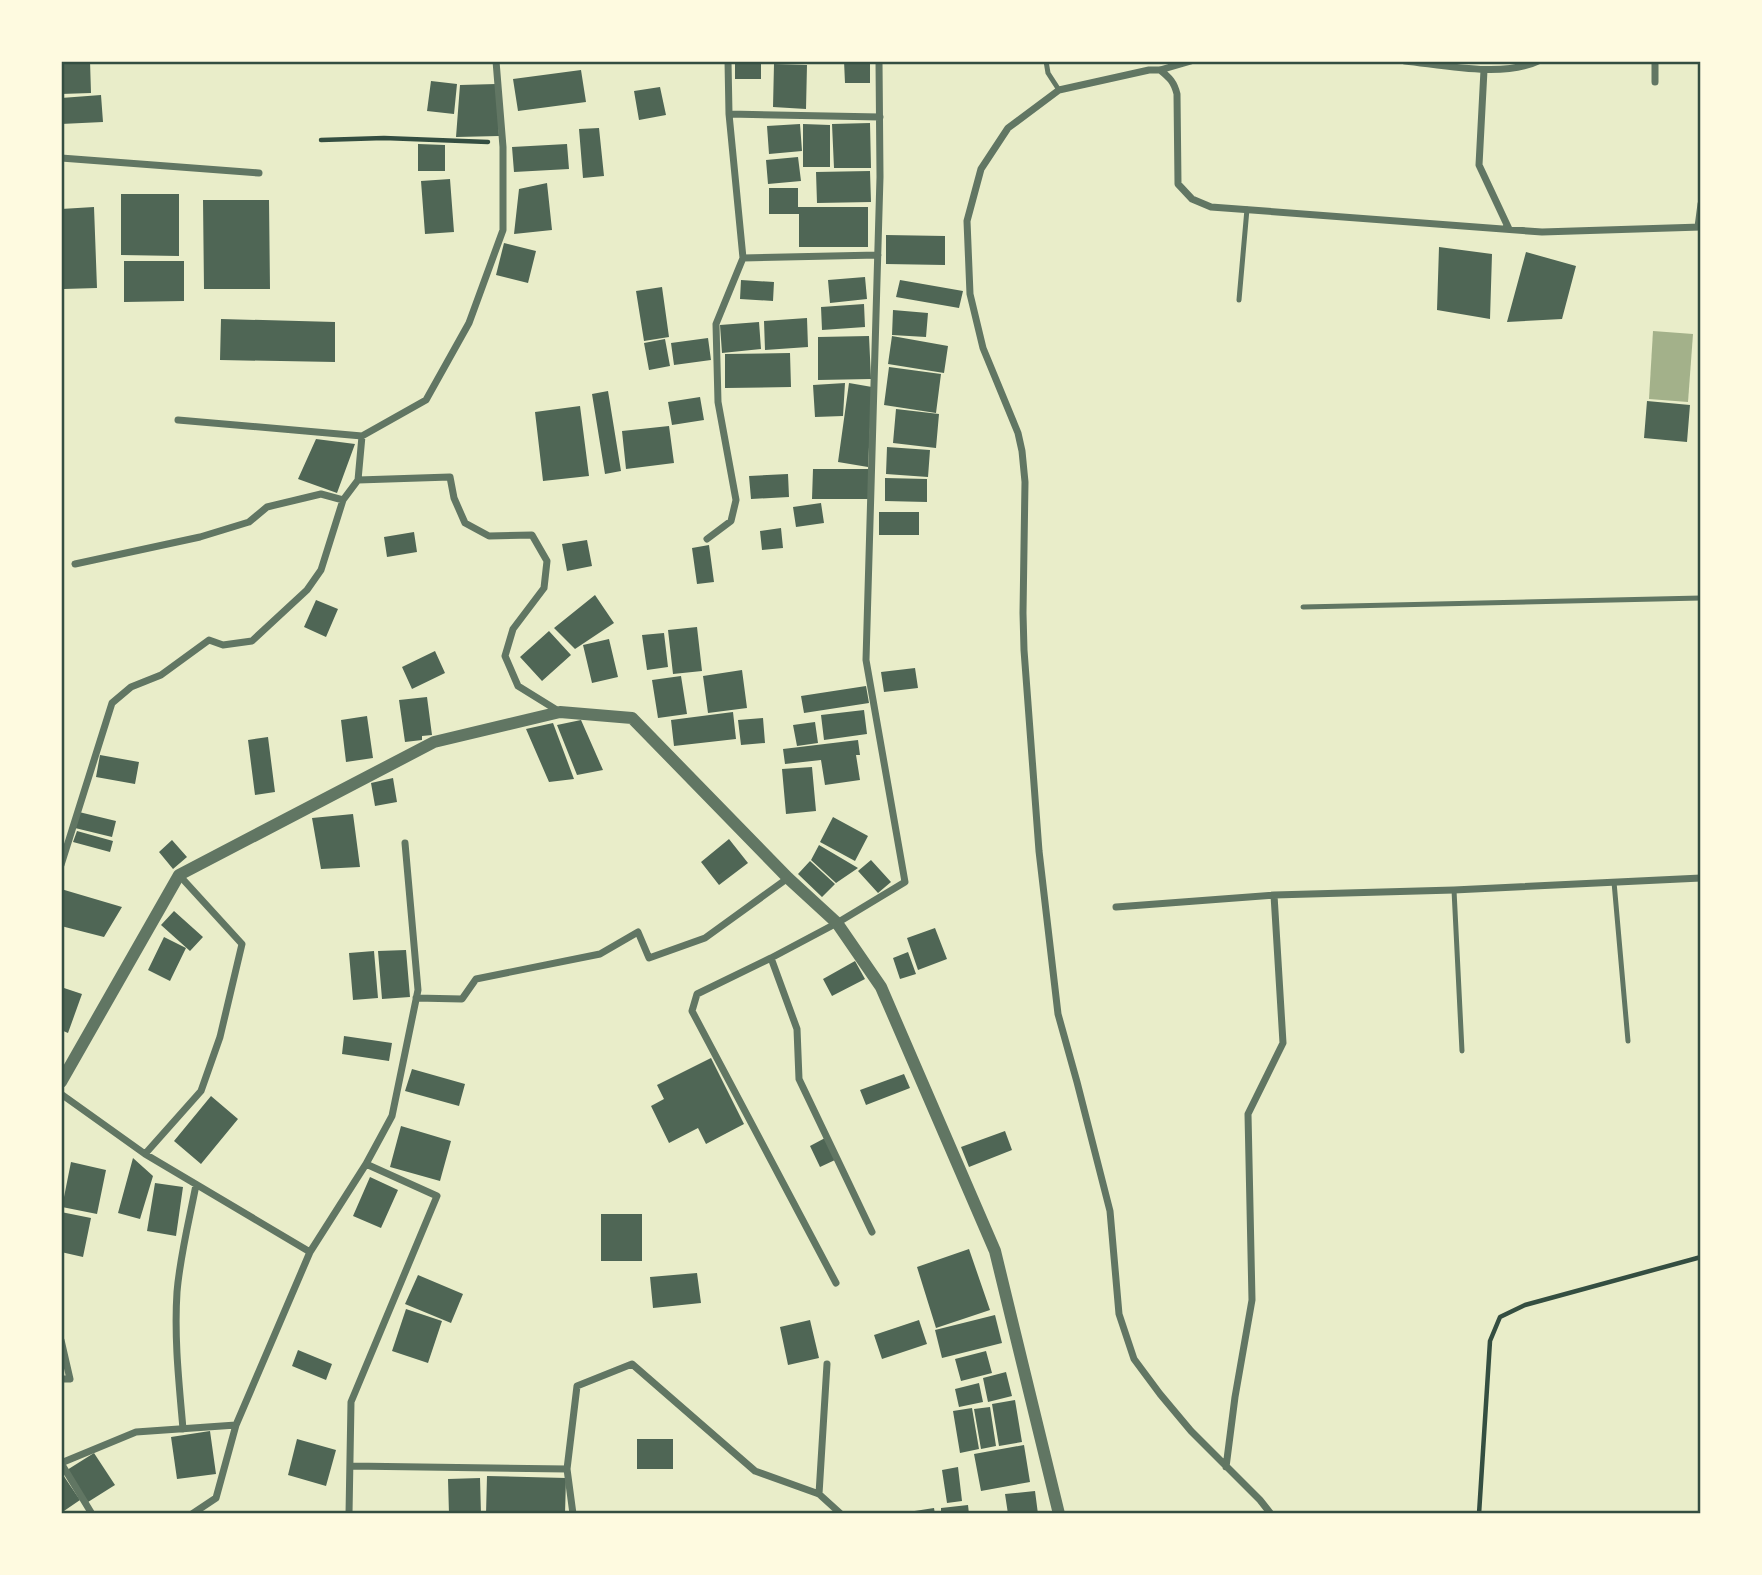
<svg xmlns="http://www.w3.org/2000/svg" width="1762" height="1575" font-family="Mulish,sans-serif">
	<rect width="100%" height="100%" fill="#e9edc9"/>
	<path fill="#a3b18a" d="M1653 331 1693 334 1688 402 1649 399Z"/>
	<path fill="#4f6655" d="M61 61H90L91 93 61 94Z
		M735 61H761V79H735Z
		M844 61H870V83H845Z
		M774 64 807 65 806 109 773 107Z
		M581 70 586 102 518 111 513 79Z
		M431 81 457 84 454 114 427 111Z
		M496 84 499 136 456 137 460 85Z
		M660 87 666 115 639 120 634 91Z
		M101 95 103 122 61 124V98Z
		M870 123 871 168H834L832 124Z
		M800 124 802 151 769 154 767 126Z
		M803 124 830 125V167H803Z
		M599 128 604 176 583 178 579 129Z
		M418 144 445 145V171H418Z
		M567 144 569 169 514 172 512 147Z
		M798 157 801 181 768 184 766 160Z
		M870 171 871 202 817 203 816 172Z
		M450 179 454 232 425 234 421 181Z
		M547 183 552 230 514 234 519 189Z
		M769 188H798V207H868V247H799V214H769Z
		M121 194H179V256L121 255Z
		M203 200H269L270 289H204Z
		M94 207 97 288 64 289 61 209Z
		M886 235 945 236V265L886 264Z
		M504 243 536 251 528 283 496 275Z
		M1439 247 1492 254 1490 319 1437 310Z
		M1526 252 1576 266 1562 319 1507 322Z
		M124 261H184V301L124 302Z
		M865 277 867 299 830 303 828 280Z
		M741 280 774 282 773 301 740 299Z
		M900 280 963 291 959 308 896 297Z
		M662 287 669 337 644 341 636 291Z
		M864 304 865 327 822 330 821 307Z
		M893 310 928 313 926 337 892 335Z
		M807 318 808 347 765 350 764 321Z
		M221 319 335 322V362L220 360Z
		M759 322 761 349 722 353 720 325Z
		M869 336 871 379 818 380V337Z
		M892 336 948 346 944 373 888 364Z
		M708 338 711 360 674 365 671 343Z
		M665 339 670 366 649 370 644 343Z
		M790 353 791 387 725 388V354Z
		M889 367 941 374 936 413 884 405Z
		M845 383 843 416 815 417 813 385Z
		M849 383 872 387 868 467 838 462Z
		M608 391 621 471 605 474 592 394Z
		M700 397 704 420 672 425 668 402Z
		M1647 401 1690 405 1687 442 1644 438Z
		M580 406 589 476 543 481 535 412Z
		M896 409 939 414 936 448 893 443Z
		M669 426 674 463 626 469 622 431Z
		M316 439 355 444 337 493 298 479Z
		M887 447 930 450 928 477 886 474Z
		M813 469H869V499H812Z
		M788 474 789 497 751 499 749 476Z
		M885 478 927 479V502L885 501Z
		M821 503 824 523 796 527 793 507Z
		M879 512H919V535H879Z
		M781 528 783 548 762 550 760 531Z
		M414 532 417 552 387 557 384 537Z
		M587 540 592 566 567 571 562 544Z
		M709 545 714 582 697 584 692 548Z
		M595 595 614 623 575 649 554 628Z
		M316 600 338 609 326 637 304 627Z
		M697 627 702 671 673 674 668 630Z
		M549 631 571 655 542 681 520 657Z
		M664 633 668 667 647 670 642 635Z
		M609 639 618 677 592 683 583 645Z
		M435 651 445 673 412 689 402 667Z
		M915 668 918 688 884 692 881 672Z
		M742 670 747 708 708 713 703 676Z
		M681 676 687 714 658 718 652 680Z
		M866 686 869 703 804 713 801 696Z
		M427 697 432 735 422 736V740L405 742 399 700Z
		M864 710 867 734 824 740 821 715Z
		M733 712 736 739 674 746 671 720Z
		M367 716 373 758 346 762 341 720Z
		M763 718 765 743 741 745 738 720Z
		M581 720 603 770 577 775 557 725Z
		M815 722 818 743 797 746 793 725Z
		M553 723 574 779 549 782 526 729Z
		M268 737 275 792 255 795 248 740Z
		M858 740 860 755H856L860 780 825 785 821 760 785 764 783 749Z
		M100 755 139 762 135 784 96 777Z
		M812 767 816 811 786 814 782 769Z
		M393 778 397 802 375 806 371 783Z
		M79 812 116 821 112 837 75 828Z
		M353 814 360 867 321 869 312 818Z
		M833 817 868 836 855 861 820 842Z
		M77 831 113 841 110 852 73 842Z
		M729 839 748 863 719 885 701 862Z
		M172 840 187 857 173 869 159 852Z
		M819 845 858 868 836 883 811 860Z
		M871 860 891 882 878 893 858 871Z
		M810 861 835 884 822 897 798 874Z
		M61 889 122 907 104 937 61 926Z
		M174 911 203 937 190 951 161 925Z
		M935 928 947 959 918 970 907 938Z
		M164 937 186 948 170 981 148 970Z
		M406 950 410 997 382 999 378 951Z
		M374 951 378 998 353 1000 349 953Z
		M908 952 916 974 900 979 893 958Z
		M855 961 865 979 832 996 823 979Z
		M61 987 82 994 68 1033 61 1030Z
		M344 1036 392 1043 389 1061 342 1054Z
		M711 1058 744 1124 706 1144 698 1128 669 1143 651 1106 664 1099 657 1085Z
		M412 1069 465 1084 459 1106 405 1091Z
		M904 1074 910 1088 866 1105 860 1090Z
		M211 1096 238 1119 201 1164 174 1141Z
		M401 1126 451 1141 440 1181 390 1167Z
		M1005 1131 1012 1150 969 1167 961 1147Z
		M825 1138 835 1160 820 1167 810 1146Z
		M133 1158 153 1176 140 1219 118 1213Z
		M71 1162 106 1170 97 1214 62 1207Z
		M370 1177 398 1190 381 1228 353 1216Z
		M155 1183 183 1187 176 1236 147 1231Z
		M61 1212 91 1218 83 1257 61 1252Z
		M601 1214H642V1261H601Z
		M969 1249 990 1310 936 1328 917 1267Z
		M697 1273 701 1303 653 1308 650 1277Z
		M418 1275 463 1294 451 1323 405 1304Z
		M406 1309 442 1321 428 1363 392 1351Z
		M995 1315 1002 1343 942 1358 935 1330Z
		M810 1320 819 1358 788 1365 780 1327Z
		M919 1320 927 1344 882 1359 874 1335Z
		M298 1350 332 1364 326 1380 292 1366Z
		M986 1351 992 1373 961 1381 955 1359Z
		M1006 1372 1012 1396 988 1402 983 1378Z
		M979 1383 983 1402 959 1407 955 1389Z
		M1015 1400 1022 1442 999 1446 992 1404Z
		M990 1407 996 1446 981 1449 974 1409Z
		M972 1408 979 1449 960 1453 953 1411Z
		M210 1431 216 1474 177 1479 171 1437Z
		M297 1439 336 1450 326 1486 288 1475Z
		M637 1439H673V1469H637Z
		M1024 1445 1030 1482 981 1491 974 1454Z
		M94 1453 115 1485 88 1502 67 1470Z
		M958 1467 962 1501 947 1503 942 1470Z
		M61 1472 80 1500 61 1513Z
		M487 1476 566 1478 565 1514H486Z
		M480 1478 481 1514H449L448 1479Z
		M1035 1491 1038 1514H1008L1005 1494Z
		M968 1505 969 1514H941V1508Z
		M934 1508 935 1514H908V1512Z"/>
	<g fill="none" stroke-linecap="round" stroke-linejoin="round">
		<path stroke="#344e41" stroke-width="4.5" d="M321 140 384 138 488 142
			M1479 1514 1490 1341 1500 1317 1525 1305 1701 1257"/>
		<path stroke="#617663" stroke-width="5" d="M1046 61 1048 73 1059 90
			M1239 300 1247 209
			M1303 607 1701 598
			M1614 882 1628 1041
			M1454 890 1462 1051"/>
		<path stroke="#617663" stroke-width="7" d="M1191 61 1160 70H1149L1059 90 1008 128 981 169 967 221 970 294 983 348 1018 433 1022 451 1025 482 1023 613 1024 650 1039 851 1058 1014 1077 1082 1110 1211 1119 1314 1134 1359 1160 1394 1191 1431 1260 1500 1271 1514
			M1405 61C1443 65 1503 78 1538 61
			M1160 70C1170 78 1174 82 1177 94L1178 184 1192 199 1211 207 1542 232 1701 227
			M1484 70 1479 165 1509 229
			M1655 82V61
			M729 114 880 117
			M61 158 259 173
			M1698 227 1701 204
			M743 258 878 255
			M178 420 362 436 426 400 469 323 503 230V147L496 61
			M358 480 450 477 454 498 465 523 489 536 532 535 547 561 544 588 513 629 505 656 518 686 560 712
			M707 539 731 521 736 500 718 402 716 324 743 258 729 114 728 61
			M75 564 200 537 249 522 267 507 321 494 343 500
			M61 865 112 703 131 687 161 675 209 640 223 645 252 641 307 590 321 570 343 500 358 480 362 436
			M1116 907 1274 895 1454 890 1701 878
			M771 958 797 1029 799 1079 872 1232
			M416 998 462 999 476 979 600 954 638 932 649 958 705 938 788 878
			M61 1094 145 1154 310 1252
			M145 1154 201 1091 220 1037 242 944 179 875
			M836 1283 692 1011 697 994 771 958 837 923 905 882 866 660 880 177 879 61
			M61 1340 70 1379H61
			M183 1429C179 1383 174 1338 177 1292 180 1256 189 1221 196 1185
			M61 1463 136 1432 236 1425
			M61 1463 92 1514
			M351 1466 567 1469 577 1386 632 1364 755 1471 819 1494 841 1514
			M1226 1467 1235 1397 1252 1300 1248 1114 1283 1043 1274 895
			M567 1469 573 1514
			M819 1494 827 1364
			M192 1514 216 1498 236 1425 310 1252 366 1164 392 1116 418 990 405 843
			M349 1514 351 1402 437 1196 366 1164"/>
		<path stroke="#617663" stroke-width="12" d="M61 1082 179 875 434 742 560 712 632 718 788 878 837 923 881 987 995 1251 1059 1514"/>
	</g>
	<rect width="1762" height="1575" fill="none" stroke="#fefae0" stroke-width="126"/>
	<rect x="63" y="63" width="1636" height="1449" fill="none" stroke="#344e41" stroke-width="2.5"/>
</svg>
